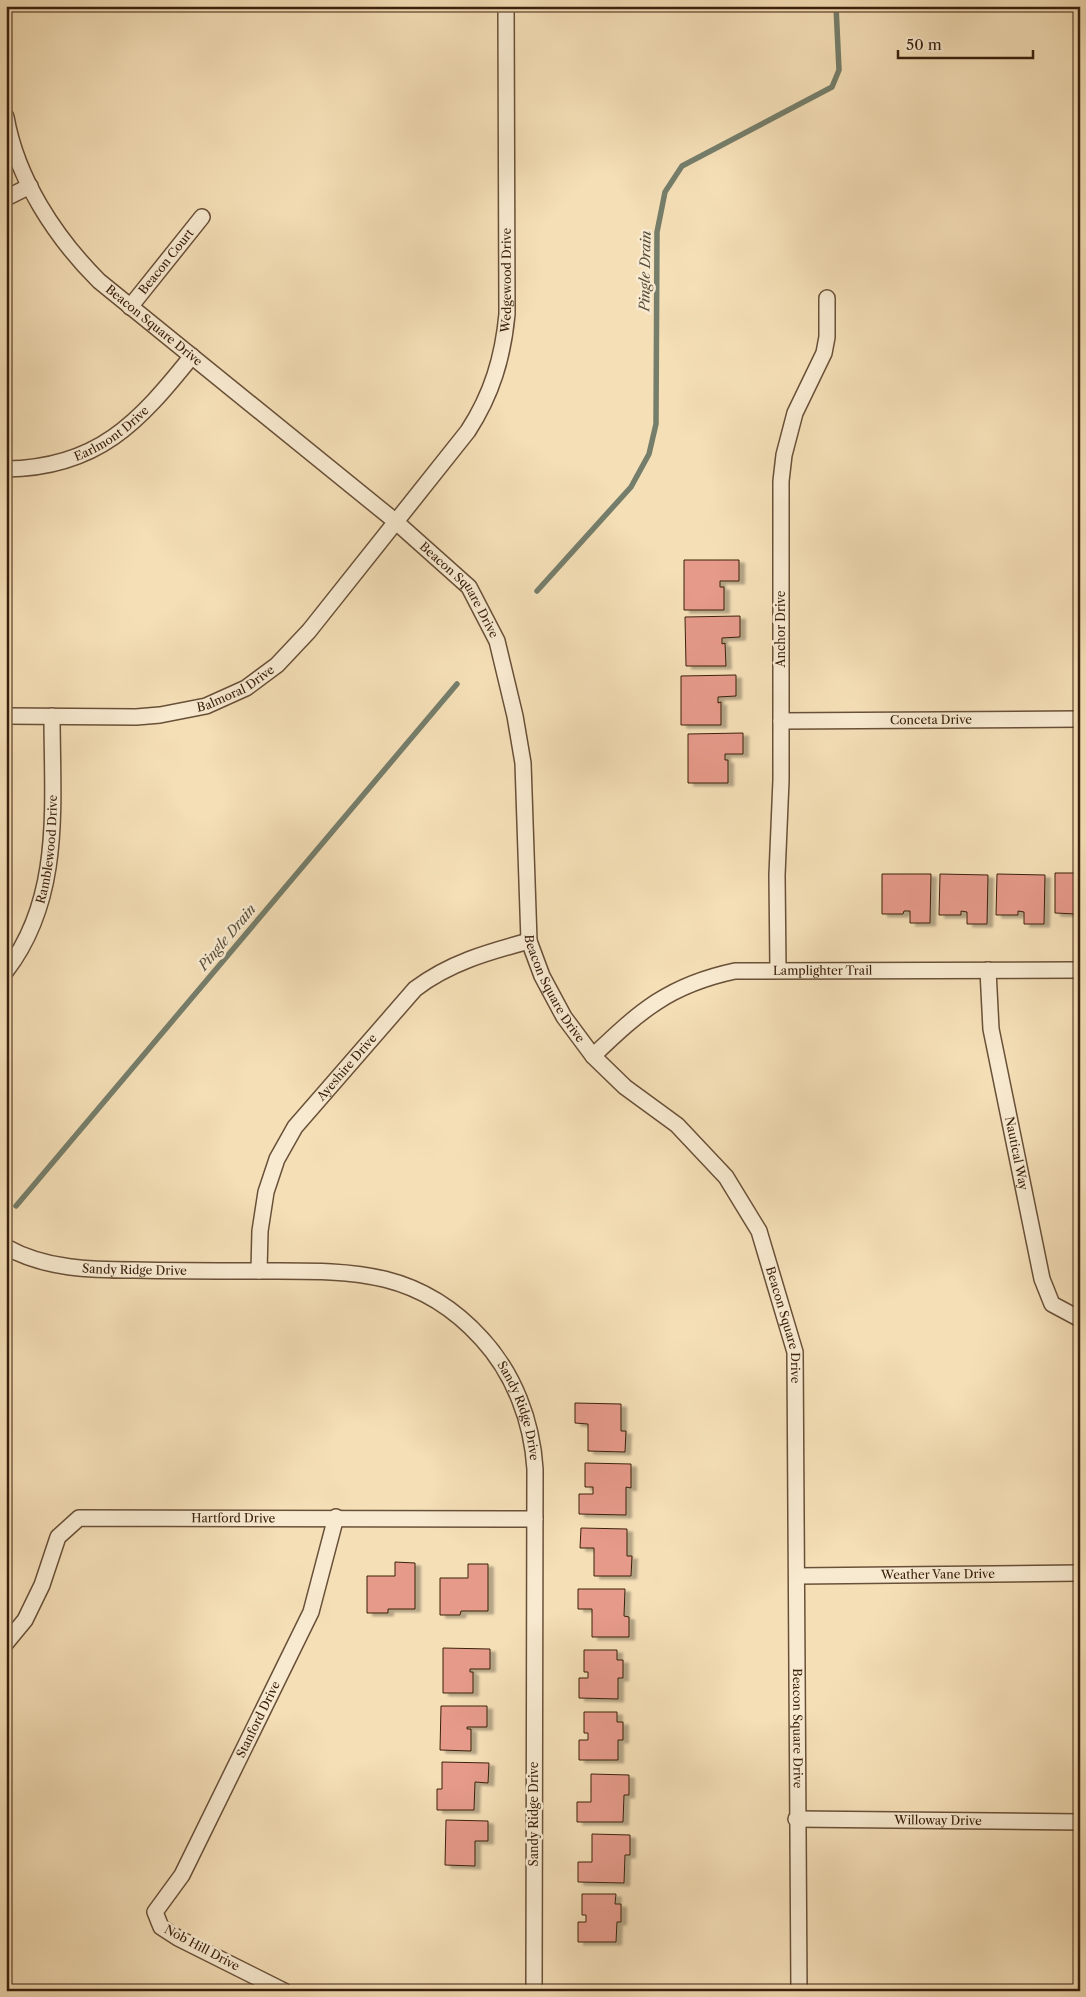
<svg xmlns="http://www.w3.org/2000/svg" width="1086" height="1997" font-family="'Libre Caslon Text',serif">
	<defs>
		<filter id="shadow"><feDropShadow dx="5.5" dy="3" stdDeviation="1" flood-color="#0004"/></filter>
	</defs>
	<rect width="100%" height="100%" fill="#f5dfb7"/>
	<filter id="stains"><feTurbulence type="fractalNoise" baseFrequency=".004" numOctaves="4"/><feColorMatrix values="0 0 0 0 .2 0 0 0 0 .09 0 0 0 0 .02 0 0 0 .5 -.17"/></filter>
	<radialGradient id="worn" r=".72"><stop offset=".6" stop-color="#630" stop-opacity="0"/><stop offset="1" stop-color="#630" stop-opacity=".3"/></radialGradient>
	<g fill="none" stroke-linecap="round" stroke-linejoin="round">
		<path stroke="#757e6b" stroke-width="5.5" d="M537 591 631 487 649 454 656 424 657 232 665 192 682 166 832 87 839 70 836 6
			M16 1206 457 684"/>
	</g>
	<path fill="#e69a8a" stroke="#3a200d" filter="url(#shadow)" d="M684 560H739V581H720V587H724V610H684Z
		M740 616V637L722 638V644L725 643 726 666H686L685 617Z
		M736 675V696L718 697V703L721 702V725H681V676Z
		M743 733V754H725V760H728V783H688V734Z
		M1055 873H1080V911L1077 910V914L1055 913Z
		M882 874H931L930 923H910V911H904L903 914H882Z
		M940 874 988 875 987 924H967V912L961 911V915H939Z
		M997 874 1045 875 1044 924H1024V912L1018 911V915H996Z
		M575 1403 621 1404V1431H626L625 1452 588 1451V1424L575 1423Z
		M585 1463 631 1464V1488L626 1487V1515L579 1514V1494H593V1487H585Z
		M581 1528 627 1529V1556H632L631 1576H594V1548H580Z
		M395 1562 415 1563V1609H388V1613H367V1576H395Z
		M468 1564H488V1611H461L460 1615H440V1578H468Z
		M578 1589H625L624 1616 629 1617V1637H592V1609H578Z
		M443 1648 490 1649V1669H470V1672H473V1693H443Z
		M584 1650H617V1660H623V1678H618V1699L579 1698V1678H588V1672H584Z
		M441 1706H487V1727H467V1729H471V1751L440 1750Z
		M584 1712H617V1722H623V1740H618V1760H579V1740H588V1733H584Z
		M442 1762 489 1763 488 1783 475 1782 474 1810H437V1789H442Z
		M591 1774 629 1775V1795H624L623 1822H577V1802H591Z
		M446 1820 488 1821V1841H475V1866L445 1865Z
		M592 1834 630 1835V1855H625L624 1883 578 1882V1862H592Z
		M582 1894H616L615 1904H621V1922H617L616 1942H578V1922H586V1915H582Z"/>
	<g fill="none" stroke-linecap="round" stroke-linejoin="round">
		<g stroke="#695038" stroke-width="18">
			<g id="street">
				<path id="s1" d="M6 117C17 179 55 237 99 281L395 521 469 587 497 641 515 716 523 763 529 941 542 976 564 1017 593 1056 625 1087 677 1125 726 1177 759 1231 795 1352 799 1991"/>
				<path d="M6 198 30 186"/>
				<path id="s2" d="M130 307 202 217"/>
				<path id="s3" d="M6 469C98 468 139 422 192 356"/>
				<path id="s4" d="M6 716 136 717 160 715 206 706 246 688 277 665 309 631 468 431C492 394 503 357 507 314L506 6"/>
				<path id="s5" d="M781 721 1080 719"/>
				<path d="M778 970 777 875 781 780V481L784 455 795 413 824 353 827 337V298"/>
				<path id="s6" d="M988 970 991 1029 1042 1279 1052 1304 1080 1319"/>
				<path id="s7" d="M6 971C63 897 52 804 52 716"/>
				<path id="s8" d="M593 1056C640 1011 669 985 735 971L1080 970"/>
				<path id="s9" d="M6 1247C45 1269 91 1270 135 1270 176 1271 218 1271 259 1271 348 1271 417 1267 482 1339 514 1374 532 1421 535 1469L534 1991"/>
				<path id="s10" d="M259 1271 260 1231 266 1192 277 1159 295 1127 415 989C449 963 488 952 529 941"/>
				<path id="s11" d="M797 1576 1080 1573"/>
				<path id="s12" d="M6 1643 25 1620 42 1585 58 1537 79 1518 535 1519"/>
				<path id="s13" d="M796 1819 1080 1822"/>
				<path id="s14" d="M284 1991 178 1938 161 1927 155 1912 182 1875 311 1612 336 1517"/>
			</g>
		</g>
		<use href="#street" stroke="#f8ead0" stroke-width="15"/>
	</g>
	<g text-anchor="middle" stroke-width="5" stroke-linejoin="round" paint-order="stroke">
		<g font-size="12" fill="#3a200d" stroke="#f8ead0">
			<text dy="4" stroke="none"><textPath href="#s2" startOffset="58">Beacon Court</textPath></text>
			<text dy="4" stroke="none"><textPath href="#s4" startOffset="744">Wedgewood Drive</textPath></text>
			<text dy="4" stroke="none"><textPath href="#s1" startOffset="262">Beacon Square Drive</textPath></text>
			<text dy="4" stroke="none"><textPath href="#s3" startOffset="114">Earlmont Drive</textPath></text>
			<text dy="4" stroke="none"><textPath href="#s1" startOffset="668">Beacon Square Drive</textPath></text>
			<text transform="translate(781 629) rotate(-90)" y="4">Anchor Drive</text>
			<text dy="4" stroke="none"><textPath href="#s4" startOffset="235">Balmoral Drive</textPath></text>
			<text dy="4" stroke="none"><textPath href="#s5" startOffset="150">Conceta Drive</textPath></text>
			<text dy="4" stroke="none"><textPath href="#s7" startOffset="131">Ramblewood Drive</textPath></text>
			<text dy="4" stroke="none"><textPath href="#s8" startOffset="256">Lamplighter Trail</textPath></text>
			<text dy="4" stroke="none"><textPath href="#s1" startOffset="1089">Beacon Square Drive</textPath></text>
			<text dy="4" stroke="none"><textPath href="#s10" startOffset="230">Ayeshire Drive</textPath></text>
			<text dy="4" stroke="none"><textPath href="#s6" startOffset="186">Nautical Way</textPath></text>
			<text dy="4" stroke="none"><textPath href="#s9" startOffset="132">Sandy Ridge Drive</textPath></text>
			<text dy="4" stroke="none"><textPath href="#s1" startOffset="1509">Beacon Square Drive</textPath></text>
			<text dy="4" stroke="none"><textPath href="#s9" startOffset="581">Sandy Ridge Drive</textPath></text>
			<text dy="4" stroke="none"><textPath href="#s12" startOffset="302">Hartford Drive</textPath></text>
			<text dy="4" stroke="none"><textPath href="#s11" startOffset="141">Weather Vane Drive</textPath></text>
			<text dy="4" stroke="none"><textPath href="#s14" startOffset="374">Stanford Drive</textPath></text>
			<text dy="4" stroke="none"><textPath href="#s1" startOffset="1914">Beacon Square Drive</textPath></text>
			<text transform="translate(534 1814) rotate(-90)" y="4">Sandy Ridge Drive</text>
			<text dy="4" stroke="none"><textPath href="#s13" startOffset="142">Willoway Drive</textPath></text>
			<text transform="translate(202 1948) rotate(28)" y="4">Nob Hill Drive</text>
		</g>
		<g font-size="14" font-style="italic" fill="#584f3c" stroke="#f8ead0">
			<text transform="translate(645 271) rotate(-89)" y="5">Pingle Drain</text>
			<text transform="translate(227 937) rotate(-50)" y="5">Pingle Drain</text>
		</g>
	</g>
	<rect width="1086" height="1997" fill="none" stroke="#f5dfb7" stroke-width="25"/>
	<rect x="8" y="8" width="1071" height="1982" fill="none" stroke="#3a200d" stroke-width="2.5"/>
	<rect x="12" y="12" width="1061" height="1972" fill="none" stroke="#3a200d"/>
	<path d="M898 50v8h135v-8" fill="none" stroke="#3a200d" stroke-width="2.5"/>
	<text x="906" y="50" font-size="15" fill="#3a200d" stroke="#f8ead0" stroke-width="4" paint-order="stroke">50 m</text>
	<rect width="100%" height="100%" filter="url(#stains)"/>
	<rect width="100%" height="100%" fill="url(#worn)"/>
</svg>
